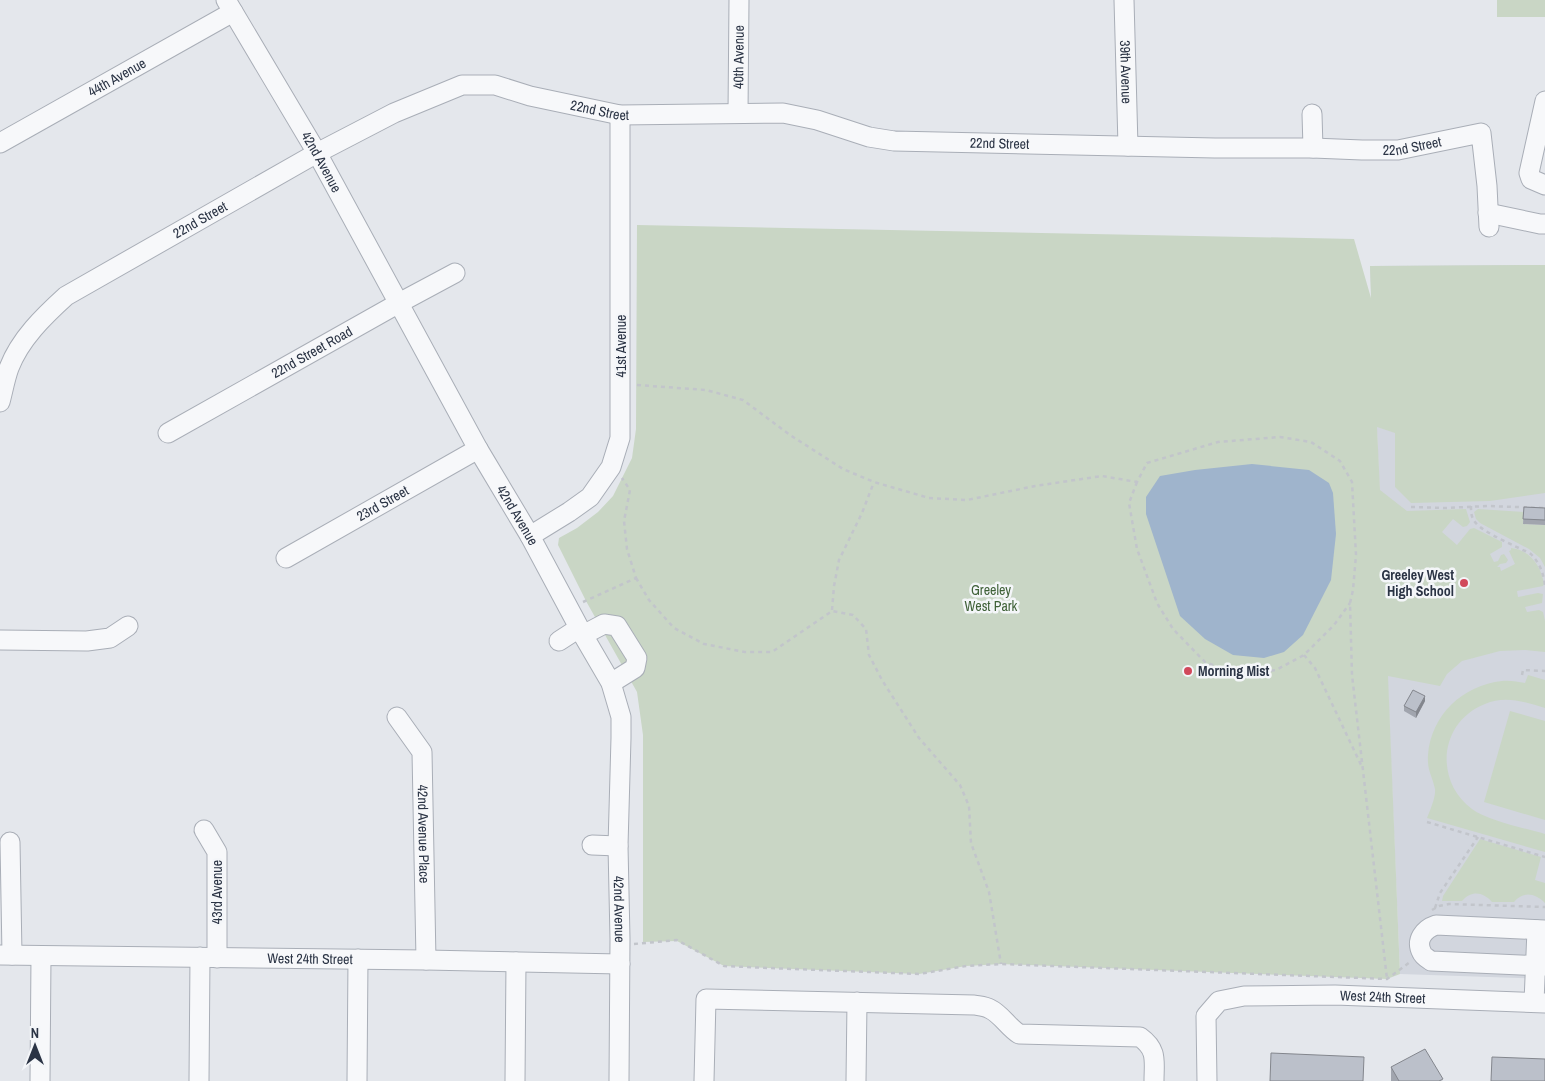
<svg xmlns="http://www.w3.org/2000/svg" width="1545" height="1081" font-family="'Archivo Narrow',sans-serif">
	<rect width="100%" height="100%" fill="#e4e7ec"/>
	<path fill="#d2d6de" d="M1545 265V979L1400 974 1370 266Z"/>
	<path fill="#c9d6c5" d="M1497 0H1545V17H1497Z
		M637 225 1354 239 1371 298 1370 266 1545 265V493L1490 501 1411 503 1395 487V433L1377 427 1380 490 1407 511 1466 509 1470 522 1467 526 1463 527 1453 519 1442 532 1457 545 1470 529 1474 528 1502 542V547L1490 554 1494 562 1498 561 1501 555 1504 554 1508 560 1506 563 1500 564 1497 567H1500L1501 571 1515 564 1509 551 1511 550V548C1530 550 1541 566 1544 584L1543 586 1517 591 1518 597 1538 593 1543 594 1542 603 1525 607 1527 612 1539 610 1543 612 1545 621V652L1525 650 1500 651 1462 661 1447 674 1440 686 1388 676 1400 974 1387 979 1001 964 966 966 919 974 769 968 724 966 677 941 643 942V735L637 692 586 601 558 545 559 538 577 528 598 512 613 496 632 458 636 429Z
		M1478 509 1524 512 1523 524 1545 525V567L1540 558 1529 549 1480 523 1476 519 1474 512Z
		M1528 675 1545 680V708C1525 702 1505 695 1485 704 1439 722 1434 781 1472 809 1488 821 1525 828 1545 834V852L1427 818C1430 810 1436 797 1435 789 1432 775 1427 771 1428 755 1431 715 1463 685 1502 681 1510 680 1518 682 1525 683Z
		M1510 711 1545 721V820L1484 802Z
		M1480 839 1541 857 1535 880 1545 883V903C1535 893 1523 891 1514 902H1492C1483 892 1472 890 1462 901H1442L1443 896Z"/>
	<path fill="#9fb4cc" d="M1252 464 1309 470 1329 483 1333 493 1336 534 1331 580 1303 635 1284 652 1264 658 1233 655 1205 639 1180 616 1146 514V497L1160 476 1195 470Z"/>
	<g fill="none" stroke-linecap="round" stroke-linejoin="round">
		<g stroke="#a9aeb7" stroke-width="21">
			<g id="minor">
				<path id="s1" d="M226 0 317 153 478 449 530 536 583 635 611 683 621 717V738L618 846 620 939 619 1081"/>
				<path id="s2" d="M1124 0 1128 146"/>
				<path d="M1545 101 1529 173 1531 179 1545 185"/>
				<path id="s3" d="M738 113 739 0"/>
				<path d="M1312 114 1313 148"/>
				<path id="s4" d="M0 143 233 12"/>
				<path d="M1488 213 1540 224H1545"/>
				<path id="s5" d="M0 402C3 391 5 379 9 368 20 339 44 316 66 296L317 153 394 113 462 85H495L530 96 620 115 783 113 817 120 869 137 894 141 1215 148H1313L1362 150H1398L1481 133 1487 186 1489 227"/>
				<path id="s6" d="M168 433 399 303 455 273"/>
				<path d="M530 536 569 512 590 497 611 467 620 438V115"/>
				<path id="s7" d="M286 558 478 449"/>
				<path d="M583 635 604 624 617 626 637 658 635 668 611 683"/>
				<path d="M0 640 87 641 110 638 128 626"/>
				<path d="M559 641 579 628"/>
				<path id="s8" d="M397 717 422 752 426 960"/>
				<path d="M204 830 217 852V958"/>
				<path d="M10 842 12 955"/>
				<path d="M592 845 618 846"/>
				<path d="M1545 930 1436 925C1424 929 1415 940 1422 953 1423 956 1428 959 1431 961L1545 966"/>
				<path id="s9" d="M0 955 426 960 620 964"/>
				<path d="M1534 1002 1537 930"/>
				<path d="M40 1081 41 956"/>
				<path d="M199 1081 200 957"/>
				<path d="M357 1081 358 959"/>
				<path d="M515 1081 516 962"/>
				<path d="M704 1081 706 999 974 1005C979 1006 985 1006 990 1009 1001 1014 1008 1027 1019 1034L1140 1037C1158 1050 1154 1061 1154 1081"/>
				<path d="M856 1081 857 1002"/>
				<path id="s10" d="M1207 1081 1206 1016 1219 1001 1244 996 1335 995 1545 1003"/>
			</g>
		</g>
		<path stroke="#c2c5cb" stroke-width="2.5" stroke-dasharray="4 4" stroke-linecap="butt" d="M637 385 706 390 743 400 790 435 843 469 874 482 929 498 967 500 1035 486 1102 476 1137 482 1147 463 1218 442 1280 437 1311 442 1340 461 1352 482 1356 555 1353 590 1350 603 1352 675 1387 979
			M1137 482 1129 503 1137 549 1157 603 1173 629 1205 662 1238 675 1276 670 1304 655 1334 625 1350 603
			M1471 506C1471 512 1471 517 1475 522 1483 533 1518 547 1531 554 1540 564 1543 572 1545 585
			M1411 507 1445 508 1488 506 1545 508
			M636 578 649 600 674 628 704 644 745 652H772L832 611 853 615 866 629 869 655 882 680 919 738 960 785 969 806 971 843 989 892 1001 964
			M583 602 636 578 627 549 624 521 630 490 622 478
			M832 610 834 586 839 560 862 513 874 482
			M1304 655 1315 668 1362 767
			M1522 675 1523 670 1545 671
			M1427 822 1545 857
			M1435 908 1440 893 1478 837
			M1432 910 1439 906 1449 904 1545 907
			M634 944 677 940 724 966 769 968 919 974 966 966 1001 964 1387 979 1410 962"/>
		<use href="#minor" stroke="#f7f8fa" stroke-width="19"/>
	</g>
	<path fill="#a1a5ae" d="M1524 507 1545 508V525L1523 524Z
		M1425 701 1416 718 1404 711V706Z
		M1391 1067 1443 1081H1391Z"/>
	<path fill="#83868d" d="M1425 696V701L1416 718V712Z"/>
	<path fill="#bbc0ca" stroke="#83868d" d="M1524 507 1545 508V520L1523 519Z
		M1413 690 1425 696 1416 712 1404 706Z
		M1425 1049 1443 1079 1439 1081H1399L1391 1067Z
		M1271 1053 1364 1057 1363 1081H1270Z
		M1492 1057 1545 1059V1081H1491Z"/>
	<g fill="#d1495b" stroke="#f4f6f9" stroke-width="2">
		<circle cx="1464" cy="583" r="5"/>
		<circle cx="1188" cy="671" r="5"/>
	</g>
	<g text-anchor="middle" stroke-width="5" stroke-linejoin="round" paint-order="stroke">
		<g font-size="14" fill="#2b3445" stroke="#f4f6f9">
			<text dy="5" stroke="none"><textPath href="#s3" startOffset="56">40th Avenue</textPath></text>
			<text dy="5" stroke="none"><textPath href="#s2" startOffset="72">39th Avenue</textPath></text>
			<text dy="5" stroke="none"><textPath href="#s4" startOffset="134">44th Avenue</textPath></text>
			<text dy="5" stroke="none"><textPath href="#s5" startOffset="718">22nd Street</textPath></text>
			<text dy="5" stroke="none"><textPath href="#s5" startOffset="1122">22nd Street</textPath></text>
			<text dy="5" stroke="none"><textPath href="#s5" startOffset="1535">22nd Street</textPath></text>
			<text dy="5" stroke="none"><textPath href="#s1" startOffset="188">42nd Avenue</textPath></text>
			<text dy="5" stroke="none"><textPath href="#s5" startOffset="282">22nd Street</textPath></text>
			<text transform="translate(621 346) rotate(-90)" y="5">41st Avenue</text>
			<text dy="5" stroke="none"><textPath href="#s6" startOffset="165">22nd Street Road</textPath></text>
			<text dy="5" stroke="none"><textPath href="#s7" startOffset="111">23rd Street</textPath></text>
			<text dy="5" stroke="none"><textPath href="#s1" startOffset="592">42nd Avenue</textPath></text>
			<text dy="5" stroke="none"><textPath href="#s8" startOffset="125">42nd Avenue Place</textPath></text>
			<text transform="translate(217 892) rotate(-90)" y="5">43rd Avenue</text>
			<text dy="5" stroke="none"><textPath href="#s1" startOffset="1012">42nd Avenue</textPath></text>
			<text dy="5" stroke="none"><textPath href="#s9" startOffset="310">West 24th Street</textPath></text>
			<text dy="5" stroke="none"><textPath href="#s10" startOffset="249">West 24th Street</textPath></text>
		</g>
		<g font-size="14" font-weight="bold" fill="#2b3445" stroke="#f4f6f9" text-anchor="end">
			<text x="1454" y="580">Greeley West<tspan x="1454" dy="16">High School</tspan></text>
			<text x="1198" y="676" text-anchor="start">Morning Mist</text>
		</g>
		<g font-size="14" fill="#3f6138" stroke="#f4f6f9">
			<text x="991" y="595">Greeley<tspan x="991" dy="16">West Park</tspan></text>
		</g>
	</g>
	<g transform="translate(35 1046)" stroke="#f4f6f9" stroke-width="4" paint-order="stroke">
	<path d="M0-4L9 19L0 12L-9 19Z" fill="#2b3445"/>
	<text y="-8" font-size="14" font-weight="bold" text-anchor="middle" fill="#2b3445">N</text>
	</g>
</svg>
